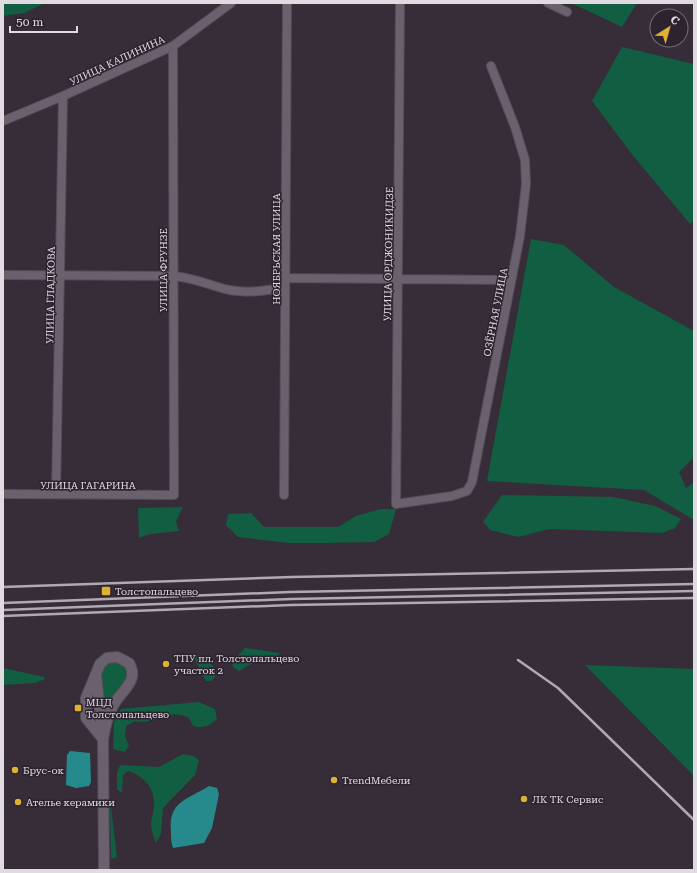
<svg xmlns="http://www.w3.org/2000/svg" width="697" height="873" font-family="'Roboto Serif',serif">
	<rect width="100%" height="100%" fill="#362d39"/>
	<path fill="#115e42" d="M3 3H45L24 13 3 16Z
		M571 3H637L622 27Z
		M622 47 694 64V221L690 224 631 153 592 101Z
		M531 239 564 245 614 287 694 331V457L679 472 686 488 694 482V520L644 490 487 481Z
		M502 495 613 497 655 506 681 519 675 528 662 533 549 529 518 537 490 530 483 522Z
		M183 507 176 521 179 531 150 534 139 538 138 508Z
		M381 509H396L389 534 374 542 327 543H289L238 537 226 525 228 514 251 513 264 527H338L356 516Z
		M245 648 279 653V658L263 657 239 671 233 667 232 662Z
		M195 655 208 658 214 668 216 676 211 681H206L194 658Z
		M110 660 125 664 129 676 105 716 100 669Z
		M585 665 694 669V776L691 773Z
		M3 668 44 677 45 679 35 683 3 685Z
		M199 702 215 709 217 719C209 726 203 729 193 726L189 718C168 707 156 726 135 721L126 726 125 736 129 746 125 752 113 749 114 722 121 709Z
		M183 754 194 756 199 760 195 775 163 808 161 834 156 843C154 837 151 830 151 824 151 818 154 812 154 806 155 788 144 776 128 771L123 775 122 793 117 789V773L120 765 159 767Z
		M110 799 117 857 111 859Z"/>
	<path fill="#268a8d" d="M70 751 90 753 91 782 89 786 76 788 66 785 67 755Z
		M209 786 217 788 219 794 212 828 204 843 173 848C171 843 171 838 171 832 168 801 187 800 209 786Z"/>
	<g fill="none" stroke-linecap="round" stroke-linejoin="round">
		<g stroke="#544c56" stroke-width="10">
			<path id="street" d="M400 3 396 504 452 496 467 491 472 482 520 236 526 184 525 160 515 127 491 66
				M548 3 567 12
				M3 121 63 96 173 46 231 3
				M3 275 173 276C193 278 201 282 218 287 239 294 259 292 280 288L286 278 511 280
				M3 494 174 495 173 46
				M56 494 63 96
				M284 495 287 3"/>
		</g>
		<g stroke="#544c56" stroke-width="12">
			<path id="secondary" d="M117 657 129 663C140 682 120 691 113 706 107 716 105 728 103 739L86 718V698L100 664 107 658Z
				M96 674 103 739 104 870"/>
		</g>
		<use href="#street" stroke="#6b606e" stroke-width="8"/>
		<use href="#secondary" stroke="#6b606e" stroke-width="10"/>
		<path stroke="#b0a9b2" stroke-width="2.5" d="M3 587 292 577 694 569
			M3 603 290 592 694 584
			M3 610 291 599 694 591
			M3 616 291 605 694 598
			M518 660 558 688 694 820"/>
	</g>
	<g fill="#deb133" stroke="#2c232f" stroke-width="1.5">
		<rect x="101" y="586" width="10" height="10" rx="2"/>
		<circle cx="166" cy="664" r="4"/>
		<rect x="74" y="704" width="8" height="8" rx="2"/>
		<circle cx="15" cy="770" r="4"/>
		<circle cx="334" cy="780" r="4"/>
		<circle cx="524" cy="799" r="4"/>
		<circle cx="18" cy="802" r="4"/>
	</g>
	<g text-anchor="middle" stroke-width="3" stroke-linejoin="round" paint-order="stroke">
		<g font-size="10" fill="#e0dae1" stroke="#2c232f">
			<text transform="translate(117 60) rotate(-25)" y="4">УЛИЦА КАЛИНИНА</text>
			<text transform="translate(276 249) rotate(-90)" y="4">НОЯБРЬСКАЯ УЛИЦА</text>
			<text transform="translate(388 254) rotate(-89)" y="4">УЛИЦА ОРДЖОНИКИДЗЕ</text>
			<text transform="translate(163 270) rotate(-90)" y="4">УЛИЦА ФРУНЗЕ</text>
			<text transform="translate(50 295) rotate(-89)" y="4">УЛИЦА ГЛАДКОВА</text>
			<text transform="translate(495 312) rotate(-79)" y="4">ОЗЁРНАЯ УЛИЦА</text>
			<text x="88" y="489">УЛИЦА ГАГАРИНА</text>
		</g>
		<g font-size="10" fill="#e0dae1" stroke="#2c232f" text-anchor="start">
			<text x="115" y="595">Толстопальцево</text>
			<text x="174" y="662">ТПУ пл. Толстопальцево<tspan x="174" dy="12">участок 2</tspan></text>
			<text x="86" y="706">МЦД<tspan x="86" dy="12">Толстопальцево</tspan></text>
			<text x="23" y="774">Брус-ок</text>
			<text x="342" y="784">TrendМебели</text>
			<text x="532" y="803">ЛК ТК Сервис</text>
			<text x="26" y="806">Ателье керамики</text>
		</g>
	</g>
	<rect width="697" height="873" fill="none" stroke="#e0dae1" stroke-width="8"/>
	<g transform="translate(669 28) rotate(37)"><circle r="19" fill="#2c232f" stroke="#746c76"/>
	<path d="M0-3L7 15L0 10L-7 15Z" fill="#deb133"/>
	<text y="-6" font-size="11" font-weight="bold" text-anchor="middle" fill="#e0dae1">С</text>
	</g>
	<path d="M10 26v6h67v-6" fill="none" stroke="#e0dae1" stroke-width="2"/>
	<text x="16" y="26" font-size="12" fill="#e0dae1" stroke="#2c232f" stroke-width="3" paint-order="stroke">50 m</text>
</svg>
